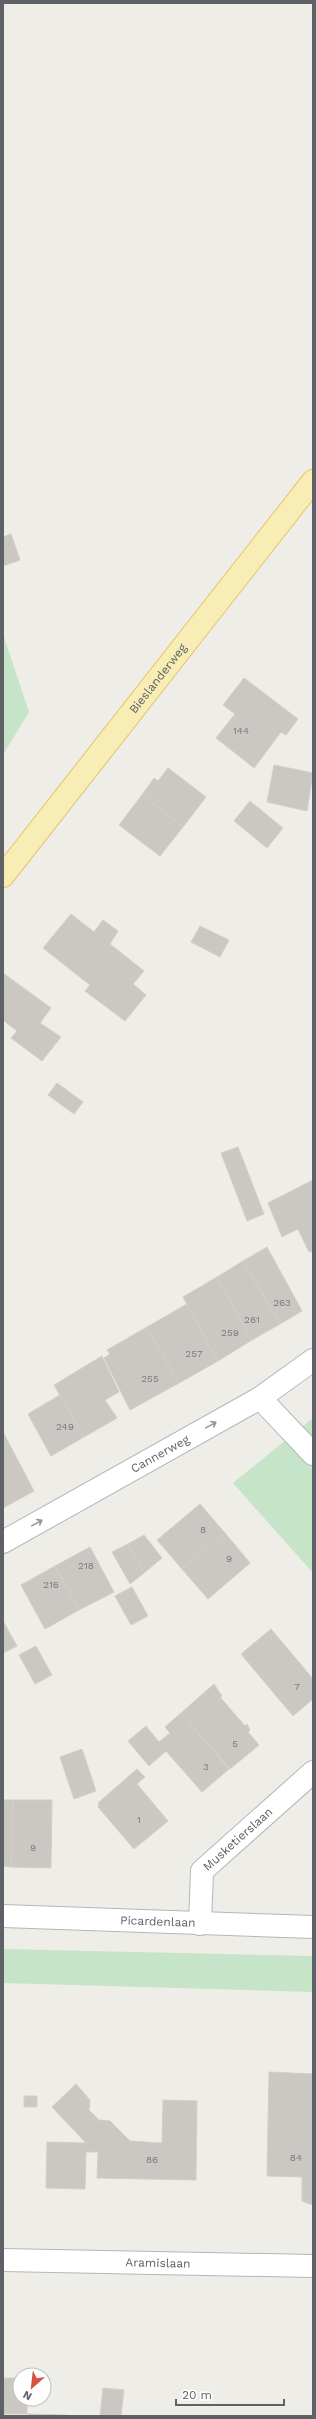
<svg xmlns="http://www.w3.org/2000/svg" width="316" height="2419" font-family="'Work Sans',sans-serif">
	<rect width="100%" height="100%" fill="#efede7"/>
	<path fill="#c6e4c7" d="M3 634 29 712 3 755Z
		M313 1418V1573L233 1483Z
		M3 1949 313 1956V1992L3 1983Z"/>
	<path fill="#cbc8c4" stroke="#d3cfc6" d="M11 534 20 560 3 566V537Z
		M244 678 298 719 286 735 281 732 254 768 216 738 235 714 223 705Z
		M274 765 313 773 307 811 267 802Z
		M168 768 206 797 183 827 142 795 154 778 158 781Z
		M142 795 183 827 160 856 119 825Z
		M250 801 283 828 267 848 234 821Z
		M71 914 94 932 103 920 118 931 110 944 144 971 133 984 146 995 125 1021 85 991 90 985 43 948Z
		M200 926 229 940 220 957 191 942Z
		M3 973 51 1008 40 1023 61 1037 42 1061 11 1038 17 1031 3 1020Z
		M57 1083 83 1102 74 1114 48 1095Z
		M238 1147 264 1214 247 1221 221 1153Z
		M313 1180V1251L309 1252 298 1229 282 1237 268 1203Z
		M267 1247 302 1311 280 1324 243 1261Z
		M243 1261 280 1324 252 1340 217 1277Z
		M217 1277 252 1340 218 1361 183 1297Z
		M187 1304 218 1361 179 1383 147 1327Z
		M147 1327 179 1383 130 1410 104 1358 110 1354 107 1350Z
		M102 1356 119 1392 105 1400 117 1418 84 1437 54 1385Z
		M60 1395 84 1437 51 1456 28 1414Z
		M3 1432 34 1491 3 1508Z
		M200 1504 225 1533 182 1569 157 1540Z
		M225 1533 250 1563 208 1599 182 1569Z
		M144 1535 162 1558 144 1573 128 1544Z
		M128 1544 144 1573 130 1584 112 1552Z
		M90 1547 114 1592 79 1610 55 1566Z
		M55 1566 79 1610 45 1629 21 1585Z
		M132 1587 148 1616 131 1625 115 1596Z
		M3 1621 17 1646 3 1653Z
		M271 1629 313 1679V1699L293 1716 241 1654Z
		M36 1646 52 1675 35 1684 19 1655Z
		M214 1684 222 1696 220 1697 245 1726 247 1724 250 1730 248 1732 259 1745 230 1769 181 1713Z
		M181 1713 229 1769 202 1792 166 1751 149 1766 128 1741 146 1726 159 1742 170 1733 165 1727Z
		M82 1749 96 1791 74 1799 60 1757Z
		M137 1769 145 1777 137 1784 168 1821 134 1849 98 1807 99 1802Z
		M3 1800H13L11 1867 3 1866Z
		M13 1800H52L51 1868 11 1867Z
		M269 2072 313 2074V2205L302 2201V2177L267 2176Z
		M76 2084 90 2100 89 2110 99 2120 110 2121 130 2141 162 2143 163 2100 197 2101 196 2180 97 2178 98 2152H86L85 2189 46 2188 47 2142 86 2143 52 2107Z
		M24 2096H37V2107H24Z
		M3 2378H20V2399H27V2414H3Z
		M103 2388 124 2390 121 2416H100Z
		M28 2414 68 2415V2416H28Z"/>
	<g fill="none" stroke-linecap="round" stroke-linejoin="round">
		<g stroke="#b4b7ba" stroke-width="24">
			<g id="minor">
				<path d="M260 1398 313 1454"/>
				<path id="s1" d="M3 1542 260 1398 313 1360"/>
				<path id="s2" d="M3 1916 313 1927"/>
				<path id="s3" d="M200 1924 202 1871 313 1772"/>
				<path id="s4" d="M3 2260 313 2266"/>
			</g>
		</g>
		<g stroke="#e5c46b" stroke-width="24">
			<g id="major">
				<path id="s5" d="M3 876 313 481"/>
			</g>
		</g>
		<use href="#minor" stroke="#fff" stroke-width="22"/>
		<use href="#major" stroke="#f8edb4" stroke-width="22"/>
	</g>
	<defs><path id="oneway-shaft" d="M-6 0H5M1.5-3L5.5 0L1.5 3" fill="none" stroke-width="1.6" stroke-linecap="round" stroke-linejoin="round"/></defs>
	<g stroke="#96999c">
		<use href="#oneway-shaft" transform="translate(211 1425) rotate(-29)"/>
		<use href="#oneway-shaft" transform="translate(37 1523) rotate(-29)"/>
	</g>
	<g text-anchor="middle" stroke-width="4" stroke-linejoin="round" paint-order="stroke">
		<g font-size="10" fill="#797c7e">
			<text x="241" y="734">144</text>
			<text x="282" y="1306">263</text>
			<text x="252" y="1323">261</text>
			<text x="230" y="1336">259</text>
			<text x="194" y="1357">257</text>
			<text x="150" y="1382">255</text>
			<text x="65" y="1430">249</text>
			<text x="203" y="1533">8</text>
			<text x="229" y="1562">9</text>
			<text x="86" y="1569">218</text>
			<text x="51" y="1588">216</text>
			<text x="297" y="1690">7</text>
			<text x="235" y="1747">5</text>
			<text x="206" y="1770">3</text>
			<text x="139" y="1823">1</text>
			<text x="33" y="1851">9</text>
			<text x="296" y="2161">84</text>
			<text x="152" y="2163">86</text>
		</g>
		<g font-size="12" fill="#5e6266" stroke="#fff">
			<text dy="4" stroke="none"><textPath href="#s5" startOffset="251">Bieslanderweg</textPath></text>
			<text dy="4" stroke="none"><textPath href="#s1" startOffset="180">Cannerweg</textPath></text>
			<text dy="4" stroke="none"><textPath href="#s3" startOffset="101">Musketierslaan</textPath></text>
			<text dy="4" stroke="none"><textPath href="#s2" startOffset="155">Picardenlaan</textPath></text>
			<text dy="4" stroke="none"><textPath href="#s4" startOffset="155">Aramislaan</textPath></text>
		</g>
	</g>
	<rect width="316" height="2419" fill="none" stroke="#5e6266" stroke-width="8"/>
	<g transform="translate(32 2387) rotate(208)"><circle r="19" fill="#ffffff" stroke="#bfc0c2"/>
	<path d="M0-3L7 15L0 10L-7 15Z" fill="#d95043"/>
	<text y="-6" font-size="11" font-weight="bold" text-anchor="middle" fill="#5e6266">N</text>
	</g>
	<path d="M176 2399v6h108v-6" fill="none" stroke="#5e6266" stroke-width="2"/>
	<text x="182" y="2399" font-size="12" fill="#5e6266" stroke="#ffffff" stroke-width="3" paint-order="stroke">20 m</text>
</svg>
